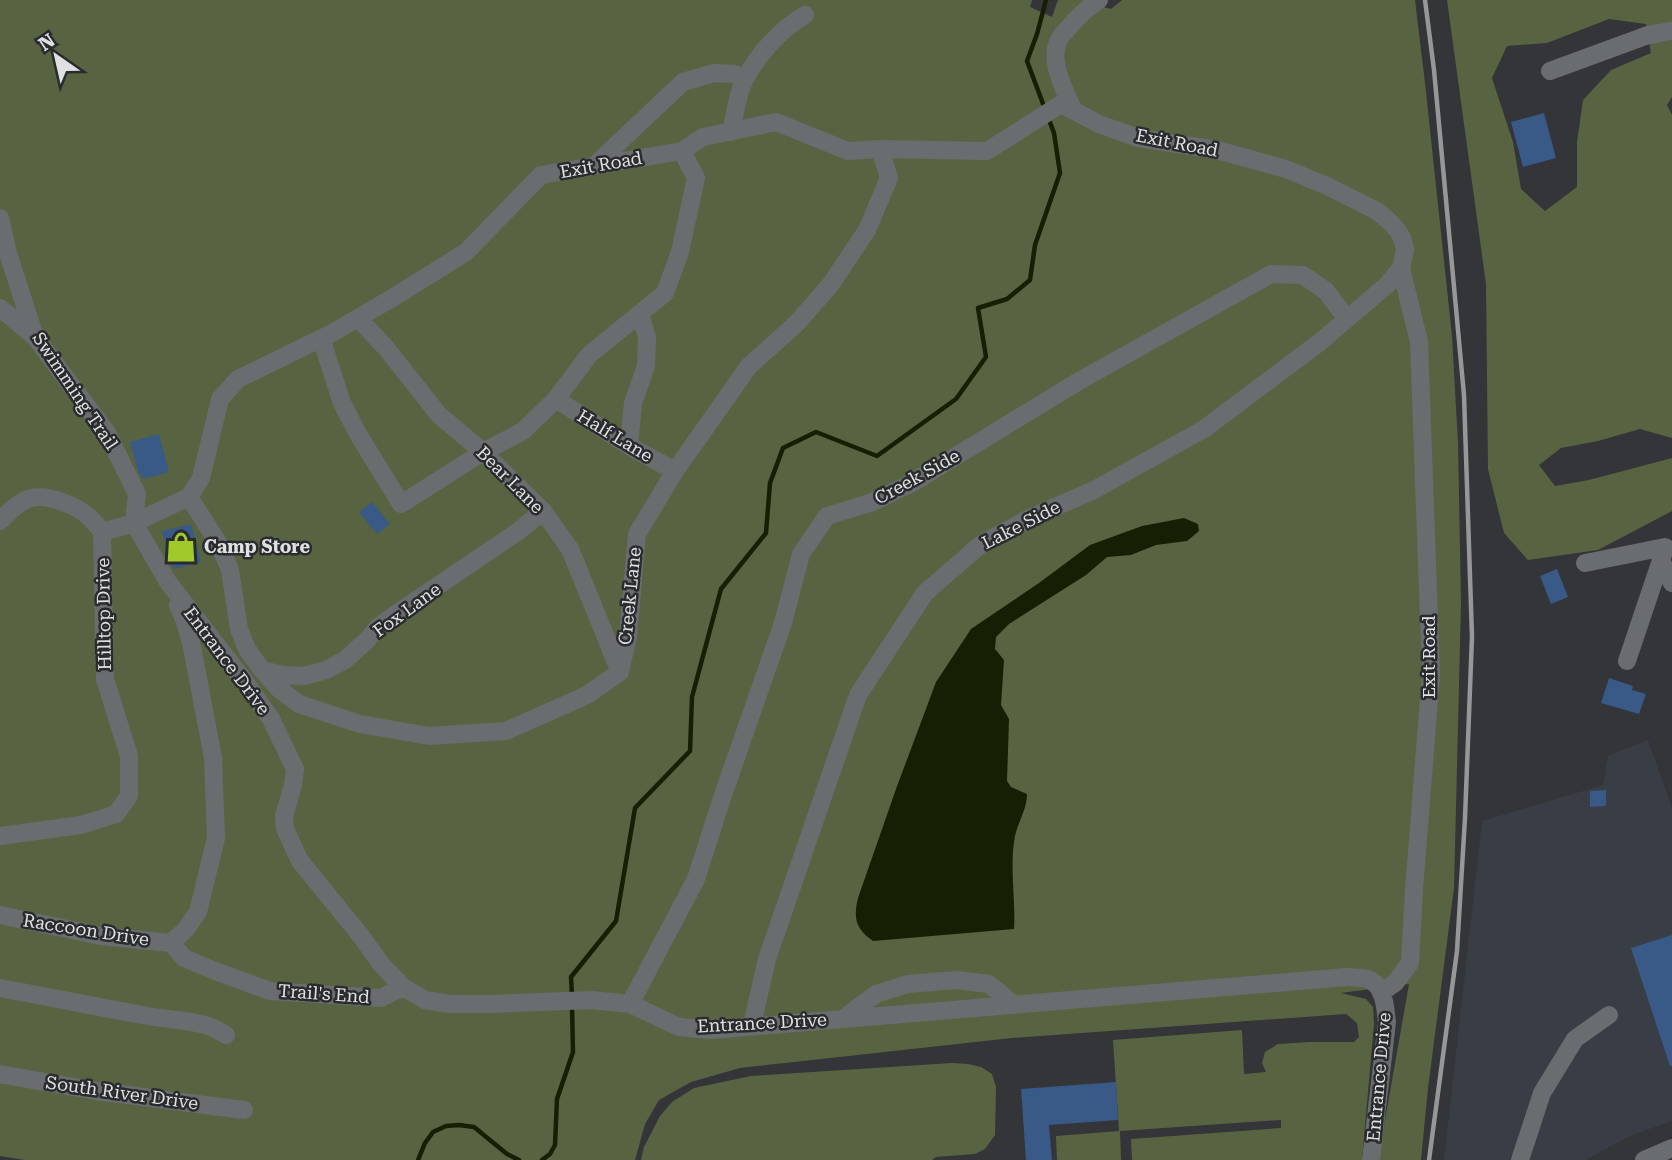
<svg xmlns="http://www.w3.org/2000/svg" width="1672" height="1160" font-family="'Roboto Serif',serif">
	<rect width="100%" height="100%" fill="#333538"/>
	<path fill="#383d46" d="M1648 740 1672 808V1121L1627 1137 1586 1160H1444L1482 821 1603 785 1608 756Z"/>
	<path fill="#586441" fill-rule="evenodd" d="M0 0H1032L1030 7 1052 17 1058 0H1090L1100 6 1111 9 1122 0H1415L1425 83 1452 336 1458 443 1461 603 1454 888 1428 1088 1421 1160H1378L1409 984 1341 993 1366 999 1373 1007 1374 1024 1362 1160H1132L1131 1139 1281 1128V1120L1120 1131 1121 1160H1057L1056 1136 1119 1131 1113 1040 1242 1030 1244 1074 1266 1072 1262 1063 1265 1052 1278 1044 1309 1042H1354L1359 1037 1357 1023 1346 1014 1012 1038 740 1068 691 1082 659 1100 645 1124 635 1160H25L0 1156Z
		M1447 0H1672V97L1667 105 1672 115V438L1640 429 1598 441 1561 448 1539 465 1555 486 1589 480 1672 458V511L1598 550 1528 560 1504 533 1488 469 1486 284ZM1609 19 1646 24 1651 53 1611 70 1583 100 1577 142V187L1545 211 1521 189 1513 142 1492 78 1507 46 1547 43Z
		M952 1063 968 1064 981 1067 992 1074 996 1087 995 1135 985 1149 975 1154 936 1157 932 1160H641L644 1147 660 1116 672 1102 694 1088 751 1076Z"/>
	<path fill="#161f03" d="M1184 518 1198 524 1199 531 1187 541 1156 545 1131 555 1107 557 1086 575 1009 624 996 637 995 649 1004 660 1001 705 1009 719 1007 781 1011 787 1027 794C1027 809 1018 822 1015 836 1009 867 1016 899 1014 929L873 941C856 929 853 919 858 898L896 789 936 682 971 629 1039 583 1090 545 1142 526Z"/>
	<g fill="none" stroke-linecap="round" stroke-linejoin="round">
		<path stroke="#161f03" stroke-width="4.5" d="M1045 109 1027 61 1037 34 1046 0
			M572 996 571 977 616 921 635 808 690 751 692 697 721 589 766 533 770 483 783 448 816 432 877 456 956 399 986 357 978 308 1007 299 1030 280 1035 245 1060 173 1054 133 1048 117
			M418 1160 425 1143 433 1132 446 1126 459 1125 474 1127 507 1154 519 1160
			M542 1160 550 1154 555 1145 557 1099 573 1052 572 1005"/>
	</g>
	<path fill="#395986" d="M1544 113 1556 158 1523 167 1511 122Z
		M159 434 169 472 143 479 138 471 130 442Z
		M372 502 390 524 377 534 359 512Z
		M191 524 201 562 174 569 170 562 162 531Z
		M1557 569 1568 597 1551 604 1540 576Z
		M1609 678 1633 686 1632 690 1646 694 1639 714 1601 703Z
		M1606 790V806L1590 807V791Z
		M1672 935V1066H1670L1631 948Z
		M1116 1082 1118 1120 1049 1125 1052 1160H1026L1021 1089Z"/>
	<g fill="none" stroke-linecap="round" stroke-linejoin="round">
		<path stroke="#6a6d70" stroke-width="18" d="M1550 71 1648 35 1672 31
			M1073 110C1065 90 1048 61 1059 40 1061 35 1066 31 1069 27 1078 17 1088 7 1099 0
			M731 132C735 115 737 94 745 79 758 54 781 29 805 15
			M594 166 683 82 714 73 735 74 744 80
			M0 218 8 253 35 337 107 433 137 494 134 523
			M0 308 35 337
			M358 318 386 348 439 415 483 452 543 511 570 549 620 672
			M321 338 342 403 358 434 401 504 483 452 523 431 556 399 589 355 665 293 680 252 696 178 682 151
			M556 399 629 446 675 471
			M629 446 633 403 646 366 647 337 640 314
			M189 497 219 544 230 570 239 629 247 649 262 670 278 688 299 704 360 724 429 736 506 731 587 695 620 672 628 636 637 534 675 471 749 366 797 323 831 284 867 230 889 178 880 149
			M0 521C8 513 19 501 31 498 48 494 79 506 91 519 95 522 98 527 102 532
			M134 523 168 582 249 687 271 719 295 769 293 785 284 816 285 829 300 861 361 936 381 964 403 987 425 1000 450 1004H492L592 1000 630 1004 679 1027 711 1030 1347 977C1354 978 1364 977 1370 980 1385 988 1385 1007 1387 1022L1371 1160
			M1663 555 1661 560 1672 583
			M1585 563 1665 547
			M1627 661 1661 560
			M262 670 283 675 304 676 326 670 345 660 366 641 378 627 396 614 520 530 543 511
			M0 836 81 825 116 814 129 796V756L105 679 102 532 134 523 189 497 201 478 220 399 238 379 334 332 394 297 466 252 541 175 682 151 703 137 776 122 848 151 880 149 987 151 1061 104 1099 124 1138 138 1217 150 1286 169 1327 186 1377 211 1389 221 1398 231 1403 240 1405 250 1401 268 1419 342 1431 674 1414 890 1410 963 1395 983 1381 993
			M0 915 101 936 171 943 186 929 198 912 216 838 213 758 192 647 185 622 178 605
			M171 943 184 958 215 971 270 991 381 998 403 987
			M0 988C51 997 102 1008 154 1017 178 1021 205 1020 226 1035
			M630 1004 696 879 722 798 783 623 801 554 827 516 870 503 912 483 1079 381 1271 274 1303 275 1326 291 1347 319
			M843 1019 876 994 908 984 957 980 989 984 1014 1005
			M752 1025 767 959 858 695 925 593 980 545 1028 519 1094 490 1204 429 1320 342 1387 285 1401 268
			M0 1074 96 1091 244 1110
			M1520 1160 1542 1093 1575 1039 1609 1015
			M1644 1160 1672 1148"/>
		<path stroke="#959799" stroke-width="4.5" d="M1425 0 1434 70 1464 395 1472 637 1465 818 1457 951 1429 1160"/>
	</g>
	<defs>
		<g id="shop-bare" transform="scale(2.415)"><path d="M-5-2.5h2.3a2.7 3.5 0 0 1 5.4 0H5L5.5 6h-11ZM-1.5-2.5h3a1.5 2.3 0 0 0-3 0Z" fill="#a1c92a" stroke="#292b2e" stroke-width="2.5" paint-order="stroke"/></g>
	</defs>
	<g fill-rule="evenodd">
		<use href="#shop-bare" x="181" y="547"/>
	</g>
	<g text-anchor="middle" stroke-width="5" stroke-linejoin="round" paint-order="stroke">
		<g font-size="18" fill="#dee0e1" stroke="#292b2e">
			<text transform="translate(1177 143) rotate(11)" y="6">Exit Road</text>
			<text transform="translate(601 165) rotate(-10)" y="6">Exit Road</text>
			<text transform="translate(75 391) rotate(56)" y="6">Swimming Trail</text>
			<text transform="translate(615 436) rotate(31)" y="6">Half Lane</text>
			<text transform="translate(917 477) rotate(-29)" y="6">Creek Side</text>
			<text transform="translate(510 480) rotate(45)" y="6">Bear Lane</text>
			<text transform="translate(1021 525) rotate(-27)" y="6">Lake Side</text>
			<text transform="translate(630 596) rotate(-84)" y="6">Creek Lane</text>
			<text transform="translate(407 610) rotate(-36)" y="6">Fox Lane</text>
			<text transform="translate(104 614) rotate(-91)" y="6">Hilltop Drive</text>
			<text transform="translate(1429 657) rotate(-90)" y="6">Exit Road</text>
			<text transform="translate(227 661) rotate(53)" y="6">Entrance Drive</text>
			<text transform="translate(86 930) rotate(9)" y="6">Raccoon Drive</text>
			<text transform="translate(324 994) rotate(4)" y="6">Trail's End</text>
			<text transform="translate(762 1023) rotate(-3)" y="6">Entrance Drive</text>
			<text transform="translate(1379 1077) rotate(-85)" y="6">Entrance Drive</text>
			<text transform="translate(122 1093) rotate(8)" y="6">South River Drive</text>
		</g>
		<g font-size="18" font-weight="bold" fill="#dee0e1" stroke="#292b2e" text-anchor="start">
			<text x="204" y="553">Camp Store</text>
		</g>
	</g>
	<g transform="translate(56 56) rotate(326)" stroke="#292b2e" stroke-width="5" paint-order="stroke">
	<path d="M0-5L12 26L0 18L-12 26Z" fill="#dee0e1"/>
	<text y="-10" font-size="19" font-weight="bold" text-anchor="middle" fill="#dee0e1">N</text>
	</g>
</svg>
